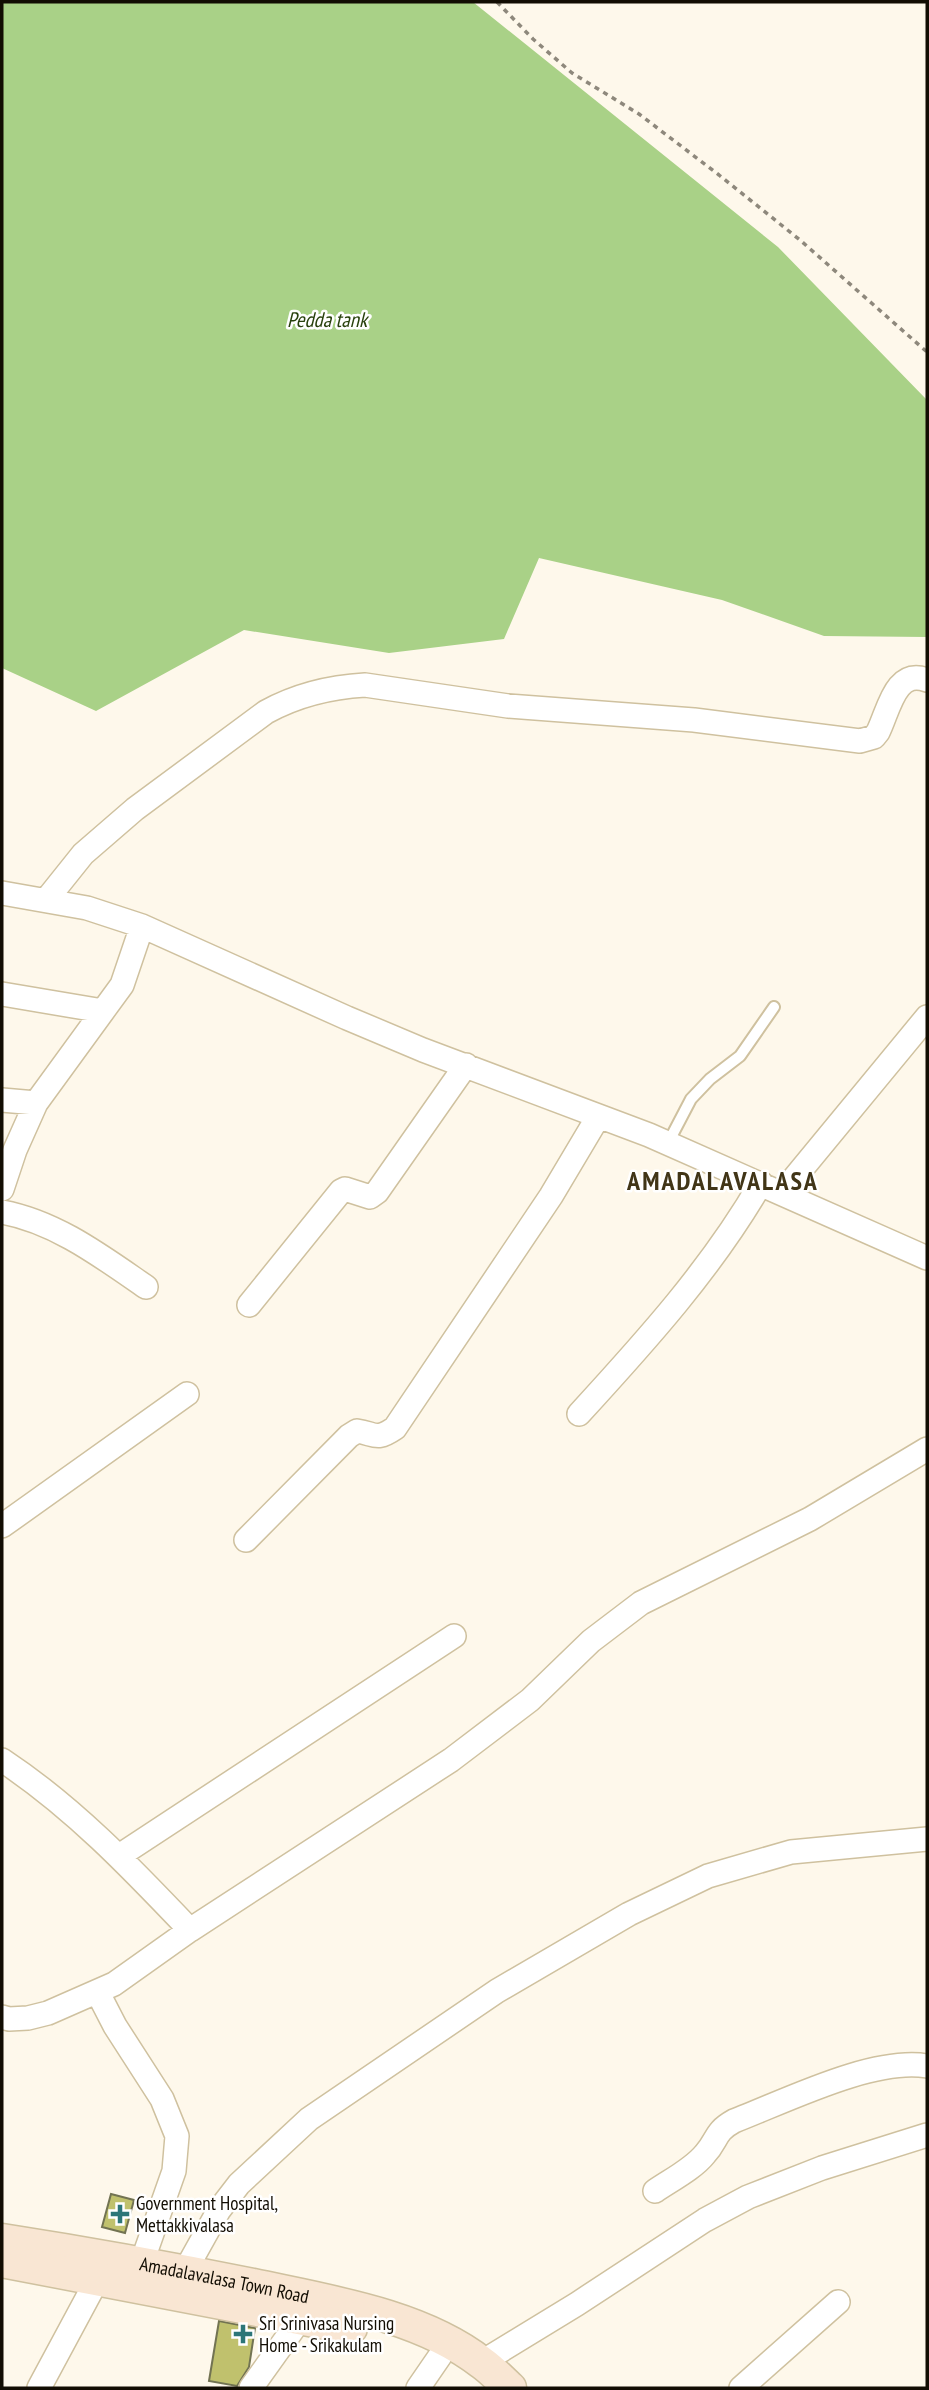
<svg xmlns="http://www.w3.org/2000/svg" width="929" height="2390" font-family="'PT Sans Narrow',sans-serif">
	<rect width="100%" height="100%" fill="#fef8eb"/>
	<path fill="#a9d187" d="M2 2H473L778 247 927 400V637L824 636 722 600 539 558 504 639 389 653 244 630 96 711 2 668Z"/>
	<path fill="#c0c16d" stroke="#727352" stroke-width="2" d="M111 2194 134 2200 125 2233 102 2227Z
		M219 2321 255 2328 249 2367 237 2386 209 2381Z"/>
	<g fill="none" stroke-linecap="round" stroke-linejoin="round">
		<g stroke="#cfc19f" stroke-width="14">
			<path id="lane" d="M668 1143 691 1099 710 1079 740 1056 774 1007"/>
		</g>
		<g stroke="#cfc19f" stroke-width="26">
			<path id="street" d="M2 893 87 908 142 926 347 1018 423 1050 649 1135 927 1258
				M47 899 83 854 135 809 266 712C297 695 329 687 365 685L508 706 694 720 860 741 874 737 878 732C889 710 895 668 927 680
				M2 994 103 1011 122 985 142 926
				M2 1100 36 1103
				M2 1189 15 1150 36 1103 103 1011
				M782 1193 927 1017
				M2 1212C56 1222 101 1256 146 1287
				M249 1305 341 1191 345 1189 370 1197 377 1192 466 1065
				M579 1414C645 1342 712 1268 761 1183
				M2 1526 187 1394
				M246 1540 349 1436 357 1431C376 1434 376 1441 395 1428L551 1196 598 1117
				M2 1760C73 1807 131 1868 190 1930
				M119 1856 454 1636
				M98 1993 115 2026 162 2099 177 2136 174 2171 142 2262
				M2 2017 9 2019 28 2018 48 2013 114 1984 190 1930 451 1760 530 1700 591 1641 641 1603 810 1519 927 1449
				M655 2191C671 2180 693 2169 705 2154 718 2140 714 2132 734 2121 786 2101 873 2057 927 2066
				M185 2271 219 2210 239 2184 309 2119 497 1991 629 1914 708 1876 791 1852 927 1839
				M482 2362 577 2304 705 2220 748 2197 822 2168 927 2135
				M39 2388 97 2280
				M251 2388 301 2318
				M418 2388 440 2356
				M741 2388 838 2302"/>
		</g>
		<g stroke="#cfc19f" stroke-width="35">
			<g id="secondary">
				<path id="s1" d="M2 2240C86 2253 169 2268 253 2285 327 2301 421 2315 482 2363 492 2370 501 2380 510 2388"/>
				<path d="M7 2262 351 2328"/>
			</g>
		</g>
		<path stroke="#8e887c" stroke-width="3.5" stroke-dasharray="5 5" stroke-linecap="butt" d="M497 2 533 39 572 73 639 114 719 175 800 240 927 352"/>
		<use href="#lane" stroke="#fff" stroke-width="10"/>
		<use href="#street" stroke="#fff" stroke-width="23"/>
		<use href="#secondary" stroke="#f9e6d3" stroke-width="32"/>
	</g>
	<g fill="#2c7678" stroke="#fff" stroke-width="2.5">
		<path d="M116.5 2203.5h7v7h7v7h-7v7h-7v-7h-7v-7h7z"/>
		<path d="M239.5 2323.5h7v7h7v7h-7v7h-7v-7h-7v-7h7z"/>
	</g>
	<g text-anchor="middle" stroke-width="5" stroke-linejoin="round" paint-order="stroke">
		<g font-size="19" fill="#120d03" stroke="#fff" text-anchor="start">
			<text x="136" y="2210">Government Hospital,<tspan x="136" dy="22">Mettakkivalasa</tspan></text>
			<text x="259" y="2330">Sri Srinivasa Nursing<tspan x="259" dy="22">Home - Srikakulam</tspan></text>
		</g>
		<g font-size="19" fill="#120d03" stroke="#fff">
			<text dy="7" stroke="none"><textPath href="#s1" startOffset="226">Amadalavalasa Town Road</textPath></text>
		</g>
		<g font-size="21" font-style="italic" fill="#29420e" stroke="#fff">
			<text x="327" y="327">Pedda tank</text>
		</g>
		<g font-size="26" font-weight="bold" letter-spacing="2" fill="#413517" stroke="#fff">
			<text x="723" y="1190">AMADALAVALASA</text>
		</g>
	</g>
	<rect width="929" height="2390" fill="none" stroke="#120d03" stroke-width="7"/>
</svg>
